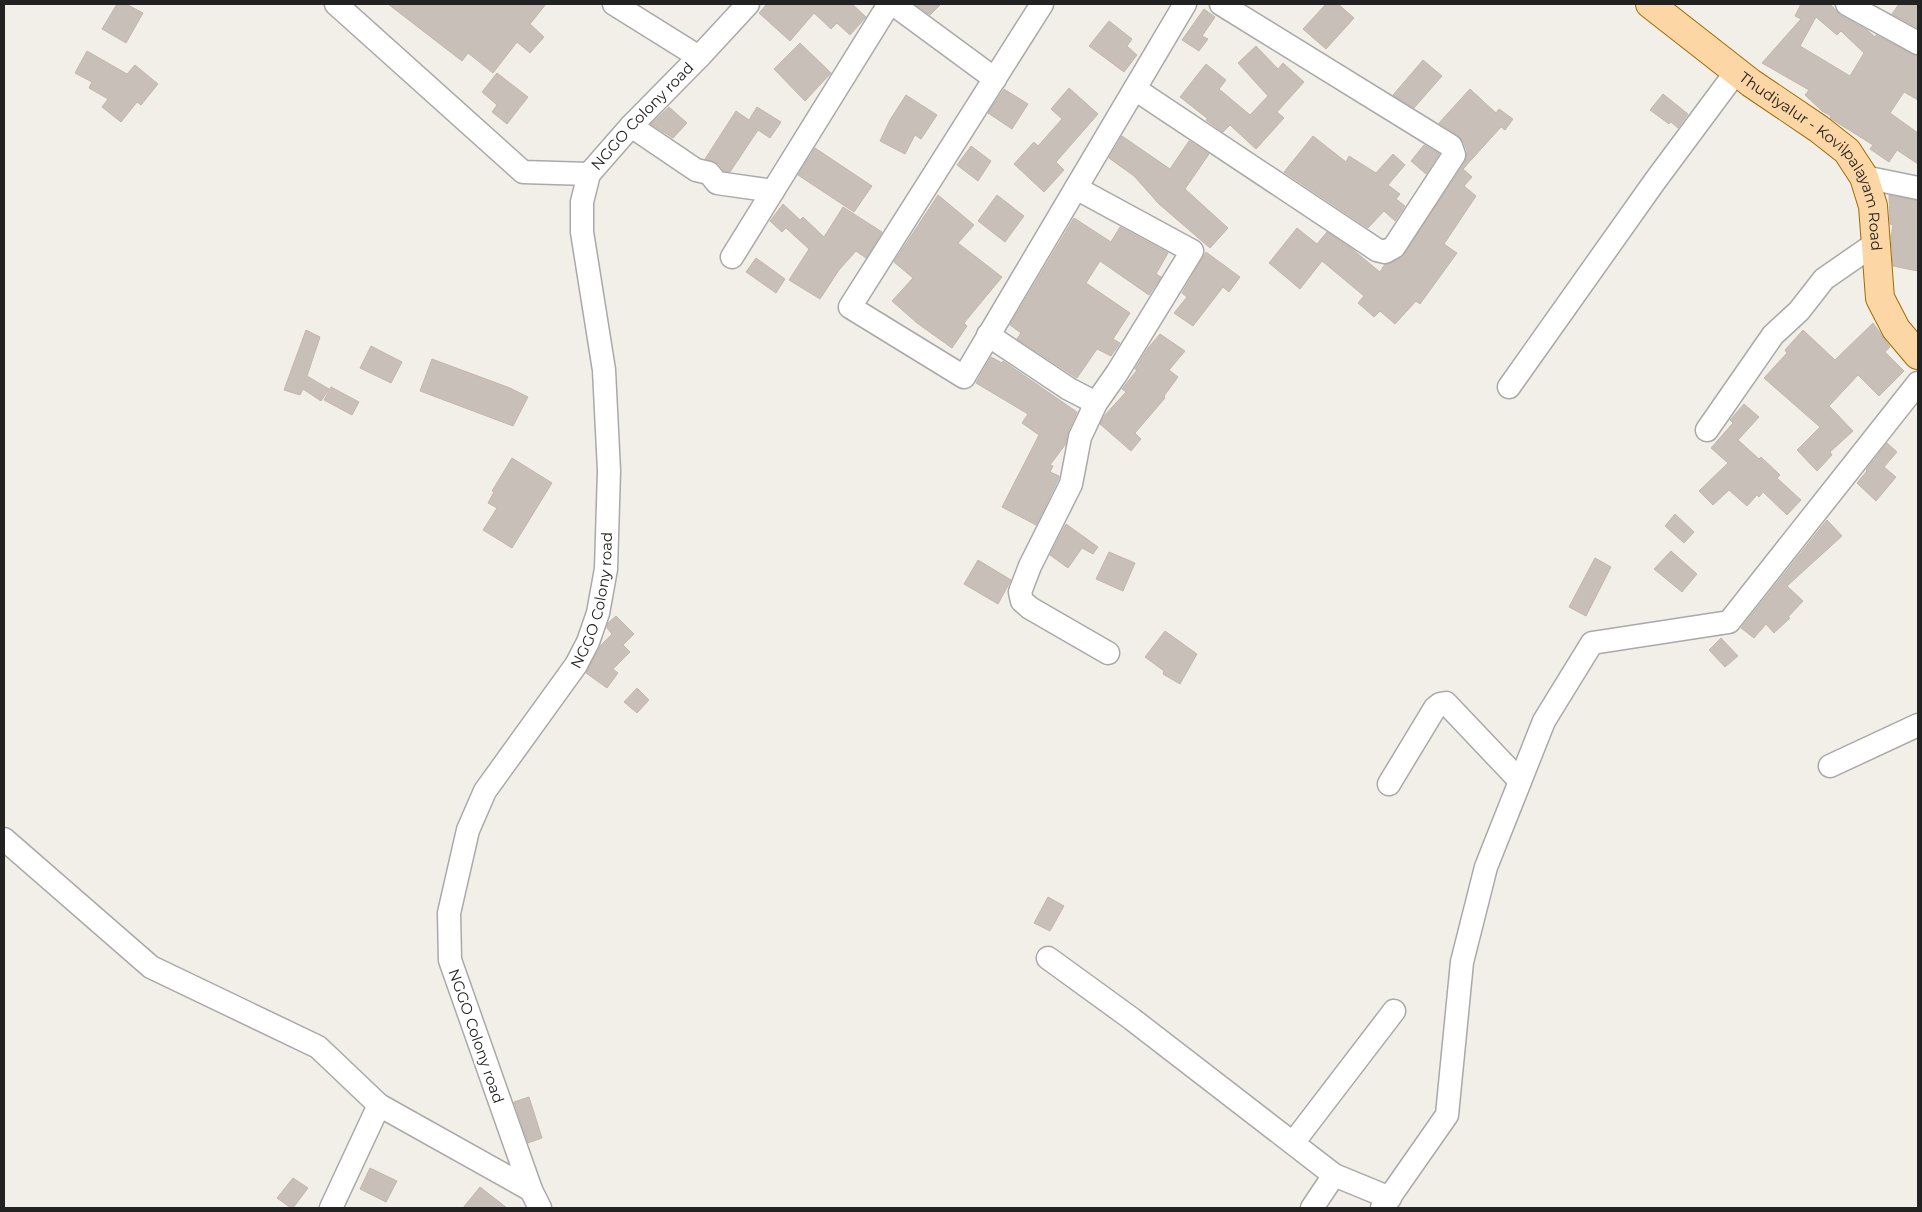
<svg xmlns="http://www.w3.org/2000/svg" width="1922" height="1212" font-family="Montserrat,sans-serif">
	<rect width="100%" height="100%" fill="#f2efe9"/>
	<path fill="#c7bfb8" stroke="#c4b6ab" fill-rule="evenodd" d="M117 4H126L143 13 126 43 102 29Z
		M388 4H546L530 24 544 37 530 53 517 42 493 73 468 53 462 61Z
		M767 4H852L866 17 850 35 837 23 831 29 814 13 790 41 759 13Z
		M915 4H941L930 15Z
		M1326 4H1338L1354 18 1326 49 1303 29Z
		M1801 4H1830L1840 15 1867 30 1875 37 1876 35 1912 54 1918 56V100L1904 92 1890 113 1918 133V164L1897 150 1889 162 1870 149 1873 145 1833 120 1830 118 1831 116 1822 111 1805 95 1809 90 1762 63 1801 19 1795 16ZM1816 17 1837 35 1841 31 1864 53 1850 76 1800 46Z
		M1899 4H1918V28L1892 14Z
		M1204 9 1215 17 1202 36 1208 39 1199 51 1182 40Z
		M1109 21 1132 39 1127 46 1137 55 1124 72 1089 46Z
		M800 43 831 73 805 101 774 69Z
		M1256 46 1278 69 1283 63 1304 82 1277 112 1284 118 1256 149 1230 125 1223 132 1206 120 1208 119 1180 97 1206 64 1226 80 1219 89 1250 115 1268 96 1238 63Z
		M87 51 127 74 135 65 158 84 141 105 137 102 121 122 102 107 108 99 89 88 92 82 75 73Z
		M1423 60 1442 76 1414 108 1393 95Z
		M497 73 528 97 507 124 492 112 497 105 482 92Z
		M1069 88 1098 114 1056 162 1064 170 1044 192 1014 164 1034 142 1038 146 1062 119 1051 109Z
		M1004 89 1028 104 1012 129 988 113Z
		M1470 89 1496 113 1499 109 1513 119 1505 130 1501 127 1463 169 1472 177 1464 186 1476 196 1444 244 1457 253 1420 304 1416 301 1395 324 1380 311 1374 317 1358 303 1364 296 1322 261 1300 289 1269 263 1297 228 1317 244 1327 232 1352 249 1380 272 1385 264 1391 263 1401 258 1465 162 1467 151 1463 141 1458 135 1439 123Z
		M1663 94 1688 114 1678 128 1671 122 1669 124 1650 110Z
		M906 95 937 115 921 139 915 135 905 154 880 141 890 120Z
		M669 107 687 123 673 138 651 124Z
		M757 107 781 122 770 138 758 130 730 172 724 171 719 164 705 159 736 111 749 120Z
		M1122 136 1170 169 1189 141 1209 154 1185 189 1228 228 1210 248 1159 204 1134 176 1109 158Z
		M1313 136 1346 162 1349 156 1376 173 1393 154 1405 165 1388 185 1400 194 1396 199 1405 206 1395 221 1384 211 1368 228 1284 172Z
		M1424 145 1439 154 1426 174 1411 161Z
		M971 146 991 161 978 181 957 165Z
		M815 148 872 186 854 212 798 175Z
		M938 195 974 225 958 243 1002 277 964 323 967 326 952 348 917 323 892 301 913 278 894 262Z
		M997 195 1024 216 1005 242 978 221Z
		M1889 195 1918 201V271L1893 266 1891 237 1893 225 1890 224Z
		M783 204 800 220 803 217 824 237 843 207 882 232 866 258 856 251 839 270 820 299 789 280 809 249 786 228 782 232 770 221Z
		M1074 218 1111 242 1120 227 1168 253 1156 274 1161 277 1149 295 1100 261 1086 283 1130 313 1113 339 1120 343 1111 356 1097 349 1077 378 1017 339 1021 333 1010 325Z
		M1206 252 1240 277 1229 292 1223 287 1193 326 1174 313 1187 297 1182 293Z
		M756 258 785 279 776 293 746 272Z
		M1873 323 1890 347 1885 352 1904 371 1879 396 1858 375 1829 406 1853 431 1830 452 1832 455 1817 471 1797 450 1820 427 1764 378 1787 353 1785 350 1803 330 1835 360Z
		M306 330 320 337 307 376 329 389 321 401 303 389 300 395 284 390Z
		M1160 334 1185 351 1169 370 1178 377 1164 396 1165 398 1135 433 1141 439 1131 451 1100 424 1105 415 1126 392 1122 389 1137 370 1135 369 1148 348Z
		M371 346 402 362 391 383 360 368Z
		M991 357 1002 363 1003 361 1077 412 1068 432 1065 445 1050 465 1053 466 1050 472 1059 476 1058 480 1036 525 1002 507 1039 435 1022 423 1028 414 976 383Z
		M432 359 510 388 528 397 513 426 420 391Z
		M331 387 359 402 352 415 324 400Z
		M1744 404 1759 417 1738 440 1759 459 1761 457 1780 475 1777 478 1801 500 1787 515 1763 492 1759 497 1757 495 1747 506 1729 490 1713 505 1699 491 1728 463 1711 448 1733 423 1730 420Z
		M1887 443 1897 452 1884 467 1896 477 1876 501 1857 483 1867 471 1866 470Z
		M512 458 552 483 512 548 483 530 497 508 488 503 494 492 492 491Z
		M1675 514 1694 532 1684 543 1665 526Z
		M1827 520 1842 536 1787 586 1803 601 1788 617 1790 618 1774 633 1766 624 1754 638 1741 628Z
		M1066 524 1098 547 1093 554 1082 548 1068 568 1050 555Z
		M1671 551 1697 574 1682 592 1654 569Z
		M1109 552 1135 563 1123 591 1096 579Z
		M1595 558 1611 567 1586 616 1569 607Z
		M978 560 1011 580 998 604 964 584Z
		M616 616 634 634 623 645 630 652 613 669 618 673 607 688 586 673 601 645 612 634 607 628 608 623Z
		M1165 631 1197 654 1180 684 1163 674 1164 671 1145 657Z
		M1721 638 1738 656 1725 667 1709 650Z
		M637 688 649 700 637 713 624 702Z
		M1048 897 1064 906 1050 931 1034 923Z
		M529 1097 542 1138 528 1143 514 1102Z
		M370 1168 397 1181 386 1202 360 1189Z
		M293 1178 308 1188 293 1208H291L277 1198Z
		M480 1187 507 1208H463Z"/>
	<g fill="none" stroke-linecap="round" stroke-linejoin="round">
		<g stroke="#a9a9a9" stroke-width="25">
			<g id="minor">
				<path d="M336 4 523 172 589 174"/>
				<path d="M614 4 699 57"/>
				<path d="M893 4 995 79"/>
				<path d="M1042 4 850 307 964 377 1185 4"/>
				<path d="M1847 4 1918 43"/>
				<path d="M1135 89 1377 250 1385 252 1394 247 1454 155 1451 146 1221 4"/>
				<path d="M631 126 696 170 709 173 717 183 773 191"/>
				<path d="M1864 177 1918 188"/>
				<path d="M1076 188 1192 251 1117 373 1096 403 1080 437 1071 484 1030 566 1020 592 1022 601 1030 608 1108 653"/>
				<path d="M732 257 889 4"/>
				<path d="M988 335 1069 389 1096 403"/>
				<path d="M1509 387 1655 181 1736 72"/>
				<path d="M1707 430 1773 335 1799 311 1824 279 1876 243"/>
				<path d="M1830 766 1918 725"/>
				<path d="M1389 784 1435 708 1440 704 1446 703 1520 781"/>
				<path d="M4 839 151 967 318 1047 379 1105 531 1190"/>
				<path d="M1048 958 1132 1019 1334 1175 1312 1208"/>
				<path d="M1293 1143 1394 1011"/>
				<path d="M1334 1175 1390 1198"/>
				<path d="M331 1208 379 1105"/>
				<path id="s1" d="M540 1208 531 1190 450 960 449 913 468 830 485 791 576 665 588 642 598 613 606 569 609 471 604 370 582 232V202L589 174 631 126 699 57 748 4"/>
				<path d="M1382 1208 1447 1115 1462 962 1486 867 1544 721 1592 643 1729 622 1918 383"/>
			</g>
		</g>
		<g stroke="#a06b00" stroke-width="30">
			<g id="major">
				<path id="s2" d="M1650 4 1751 83 1819 129 1847 151 1864 177 1873 206 1880 298 1896 329 1918 355"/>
			</g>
		</g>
		<use href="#minor" stroke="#fff" stroke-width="22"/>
		<use href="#major" stroke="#fcd6a4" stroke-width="28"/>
	</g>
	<g text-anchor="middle" stroke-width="5" stroke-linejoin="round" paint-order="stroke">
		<g font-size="15" fill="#222" stroke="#fff">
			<text dy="5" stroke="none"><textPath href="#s1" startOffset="1172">NGGO Colony road</textPath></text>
			<text dy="5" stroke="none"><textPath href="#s2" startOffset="234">Thudiyalur - Kovilpalayam Road</textPath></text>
			<text dy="5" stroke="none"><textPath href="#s1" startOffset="662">NGGO Colony road</textPath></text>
			<text transform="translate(476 1036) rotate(71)" y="5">NGGO Colony road</text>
		</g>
	</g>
	<rect width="1922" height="1212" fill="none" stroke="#222222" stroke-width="10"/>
</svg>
